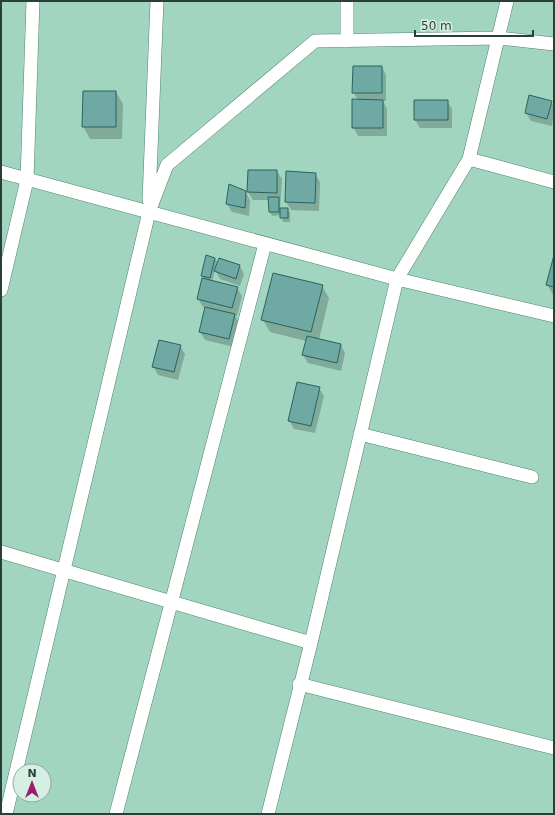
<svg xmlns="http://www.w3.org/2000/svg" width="555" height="815" font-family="'DejaVu Sans',sans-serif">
	<rect width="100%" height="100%" fill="#a1d5c0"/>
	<path fill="#0003" d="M382 67 386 75V101H383L387 109V136H358L353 127 358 100 353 92Z
		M116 92 123 104 122 139H90L83 126Z
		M447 101 452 109V128H420L415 120Z
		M551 102 554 107 552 126 531 121 526 113Z
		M277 171 282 179 280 209H288L290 213V222H283L281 215 272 216 270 212 269 200H253L248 192Z
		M315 174 320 182 319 211 291 210 286 202Z
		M245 191 250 200 249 216 232 212 227 204Z
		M215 258 218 264 220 259 240 266 244 274 240 286 220 279 215 270 212 282 237 288 242 296 237 316 235 315 239 323 234 347 205 340 200 332 206 308 203 307 198 299 203 278 202 275Z
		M554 259V297L547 284Z
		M322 286 329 298 319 340 341 345 345 353 341 371 308 363 303 355 306 341 270 332 263 320Z
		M180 346 185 354 178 380 158 375 153 366Z
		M319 388 324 396 315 433 294 429 289 420Z"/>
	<path fill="#6fa9a3" stroke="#28635e" d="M353 66H382V93H352Z
		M83 91H116V127H82Z
		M529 95 552 101 547 119 525 113Z
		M352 99 383 100V128H352Z
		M414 100H448V120H414Z
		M248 170H277V193L247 192Z
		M286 171 316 173 315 203 285 202Z
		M229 184 246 191 245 208 226 204Z
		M268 197H279V212H269Z
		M280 208H288V218H280Z
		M206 255 215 258 210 278 201 276Z
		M554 255V287L546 285Z
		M219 258 240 265 236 279 214 271Z
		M273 273 323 285 311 332 261 320Z
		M202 278 238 287 232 308 197 299Z
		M205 307 235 314 229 339 199 332Z
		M307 336 341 344 337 363 302 355Z
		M159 340 181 345 174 372 152 367Z
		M297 382 320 387 311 426 288 421Z"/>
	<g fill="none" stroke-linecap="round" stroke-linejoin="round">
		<g stroke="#51826f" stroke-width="14">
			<path id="street" d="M347 1V41
				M507 1 469 159 554 182
				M1 172 397 279 554 316
				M149 200 157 1
				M1 290 27 180 33 1
				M360 434 532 477
				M1 552 311 643
				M299 684 554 748
				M6 814 149 212 167 165 315 41 499 38 554 44
				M116 814 265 244
				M268 814 311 643 397 279 469 159"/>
		</g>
		<use href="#street" stroke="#fff" stroke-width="13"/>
	</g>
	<rect width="555" height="815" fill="none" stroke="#2a3f37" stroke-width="4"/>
	<g transform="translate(32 783)"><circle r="19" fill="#d6efe4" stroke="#91a99f"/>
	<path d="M0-3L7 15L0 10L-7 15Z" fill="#9f1d6f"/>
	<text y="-6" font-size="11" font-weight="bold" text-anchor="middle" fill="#2a3f37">N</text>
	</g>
	<path d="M415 30v6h118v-6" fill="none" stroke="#2a3f37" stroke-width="2"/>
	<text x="421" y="30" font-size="12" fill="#2a3f37" stroke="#d6efe4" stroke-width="3" paint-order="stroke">50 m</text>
</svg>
